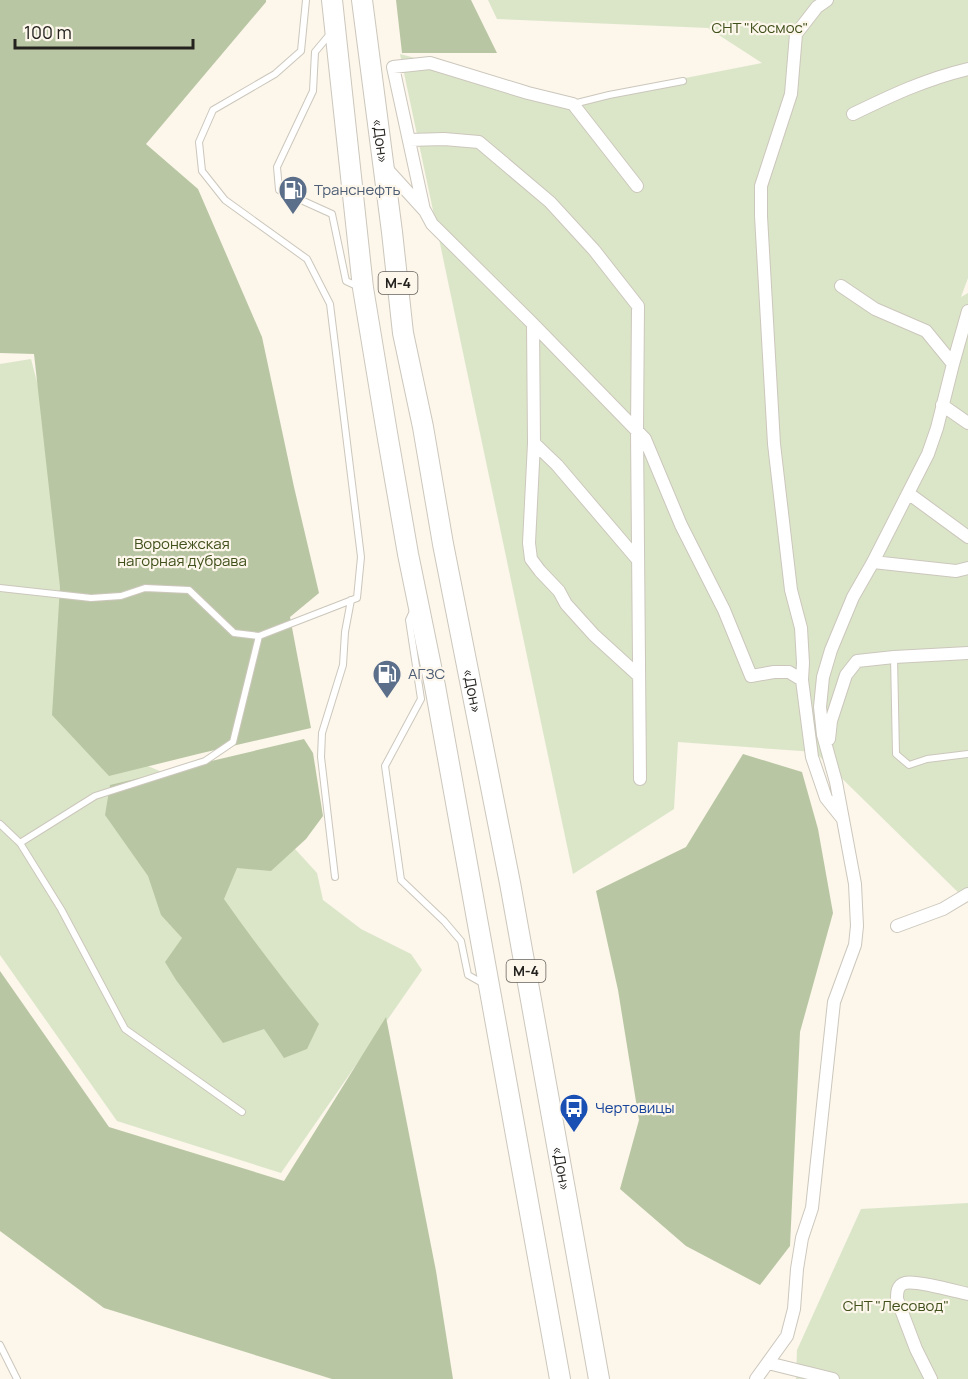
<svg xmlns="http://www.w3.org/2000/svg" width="968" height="1379" font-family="Manrope,sans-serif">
	<rect width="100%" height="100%" fill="#fcf6eb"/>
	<path fill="#dbe6c9" d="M488 0H968V278L961 297 968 293V902L815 752 678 742 674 809 573 874 400 54 573 100 762 63 708 28 497 19Z
		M31 359 136 761 264 815 317 873 323 900 361 929 411 954 422 970 281 1173 117 1121 0 955V364Z
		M968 1203V1379H796L797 1350 861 1209Z"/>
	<path fill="#b9c6a3" d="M0 0H266V2L146 144 198 189 262 337 294 487 319 593 290 617 311 728 202 753 109 776 52 715 60 587 34 354 0 353Z
		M396 0H471L497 53H402Z
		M304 739 313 753 323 816 306 839 271 871 237 868 224 899C254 942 286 983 319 1024L307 1049 284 1058 264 1029 223 1043 176 980 165 962 182 938 161 915 148 876 105 815 110 785Z
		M743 754 802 772 818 829 833 913 800 1032 790 1246 760 1285 686 1246 620 1189 639 1120 618 990 596 891 686 847Z
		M0 971 109 1127 284 1181 386 1017 436 1271 453 1379H332L104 1308 0 1231Z"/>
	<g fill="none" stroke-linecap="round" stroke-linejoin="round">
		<g stroke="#ccc7bc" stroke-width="8">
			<path id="service" d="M330 34 315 52 313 91 277 167 279 190 332 214 346 281 359 287
				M573 104 609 95 683 81
				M0 588 91 598 121 596 145 588 189 590 234 633 259 636 357 598 361 557 330 304 307 259 225 200 202 171 199 142 213 110 275 74 301 51 306 0
				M414 609 409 620 421 699 385 766 401 880 444 921 461 941 468 975 484 984
				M894 657 896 754 909 765 927 759 968 754
				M0 824 20 843 61 909 125 1029 242 1112
				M20 843 95 796 205 761 233 742 259 636
				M335 877 321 757 322 733 343 665 345 632 351 600
				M0 1345 17 1379"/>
		</g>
		<g stroke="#ccc7bc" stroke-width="14">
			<path id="minor" d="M853 114C892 95 926 79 968 69
				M409 140 444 139 479 142 550 202 594 250 638 306 637 431 640 779
				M385 167 425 211 432 224 533 324 645 439 681 525 724 610 751 676 774 672H789L802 680 812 757 826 798 842 818
				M424 210 393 67 430 63 528 93 573 104 637 186
				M841 286 875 309 926 331 953 364
				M533 324 534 443 529 543 531 559 540 571 559 591 566 604 594 635 639 676
				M942 405 968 423
				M534 443 557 465 638 560
				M908 493 968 537
				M873 562 956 571 968 568
				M802 680 803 663 801 628 791 590 774 444 761 216V186L791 94 796 34 817 7 827 0
				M829 739 831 721 846 675 857 661 894 657 968 653
				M897 926 943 909 968 894
				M768 1363 833 1379
				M756 1379 787 1336 794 1309 797 1269 802 1238 812 1208 834 1002 855 945 857 926 855 884 836 782 823 735 820 707 823 677 831 650 853 597 873 562 928 454 937 428 953 364 968 311
				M931 1379 916 1349 897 1299C897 1293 897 1285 905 1283 915 1280 955 1291 968 1294"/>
		</g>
		<g stroke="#ccc7bc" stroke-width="22">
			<g id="trunk">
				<path d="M332 0 363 288 387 433 408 554 435 686 560 1379"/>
				<path id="s1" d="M362 0 392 232 403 333 423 427 443 544 510 883 599 1379"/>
			</g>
		</g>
		<use href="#service" stroke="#fff" stroke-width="6"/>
		<use href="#minor" stroke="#fff" stroke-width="12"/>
		<use href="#trunk" stroke="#fff" stroke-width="20"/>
	</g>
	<defs>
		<g id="fuel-pin" transform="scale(1.5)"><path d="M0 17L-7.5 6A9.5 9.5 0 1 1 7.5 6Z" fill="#5c6f8a" stroke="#fcf6eb"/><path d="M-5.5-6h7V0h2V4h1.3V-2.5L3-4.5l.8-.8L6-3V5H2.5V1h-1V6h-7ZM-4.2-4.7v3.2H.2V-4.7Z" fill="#fff"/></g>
		<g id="bus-pin" transform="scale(1.5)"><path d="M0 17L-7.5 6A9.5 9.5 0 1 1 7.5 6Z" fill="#1a4fb4" stroke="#fcf6eb"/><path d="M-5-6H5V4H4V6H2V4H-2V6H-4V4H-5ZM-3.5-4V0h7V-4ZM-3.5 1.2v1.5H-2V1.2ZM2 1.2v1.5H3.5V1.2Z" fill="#fff"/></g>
	</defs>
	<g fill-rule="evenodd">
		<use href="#fuel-pin" x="293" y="190"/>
		<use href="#fuel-pin" x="387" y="674"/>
		<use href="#bus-pin" x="574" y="1108"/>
	</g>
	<g text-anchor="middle" stroke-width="4.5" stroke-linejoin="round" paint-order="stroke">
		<g fill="#fcf6eb" stroke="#65625c" stroke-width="1.5">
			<rect x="378.5" y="272" width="39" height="22" rx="4.5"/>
			<rect x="506.5" y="960" width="39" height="22" rx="4.5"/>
		</g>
		<g font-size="14" font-weight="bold" fill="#24221e">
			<text x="398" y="288">М-4</text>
			<text x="526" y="976">М-4</text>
		</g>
		<g font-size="15" fill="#40501b" stroke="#fcf6eb">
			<text x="760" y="33">СНТ "Космос"</text>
			<text x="182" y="549">Воронежская<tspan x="182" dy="17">нагорная дубрава</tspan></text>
			<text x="896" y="1311">СНТ "Лесовод"</text>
		</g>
		<g font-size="15" fill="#24221e" stroke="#fcf6eb">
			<text dy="5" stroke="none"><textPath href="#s1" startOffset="142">«Дон»</textPath></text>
			<text dy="5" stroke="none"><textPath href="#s1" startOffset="700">«Дон»</textPath></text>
			<text dy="5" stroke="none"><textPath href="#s1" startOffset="1186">«Дон»</textPath></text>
		</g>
		<g font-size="15" fill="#4e5e75" stroke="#fcf6eb" text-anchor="start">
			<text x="314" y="195">Транснефть</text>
			<text x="408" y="679">АГЗС</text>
		</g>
		<g font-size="15" fill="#164399" stroke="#fcf6eb" text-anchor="start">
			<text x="595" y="1113">Чертовицы</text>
		</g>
	</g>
	<path d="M15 39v9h178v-9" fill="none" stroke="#24221e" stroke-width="3"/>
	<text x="24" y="39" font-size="18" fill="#24221e" stroke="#fcf6eb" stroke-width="4.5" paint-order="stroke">100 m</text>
</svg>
